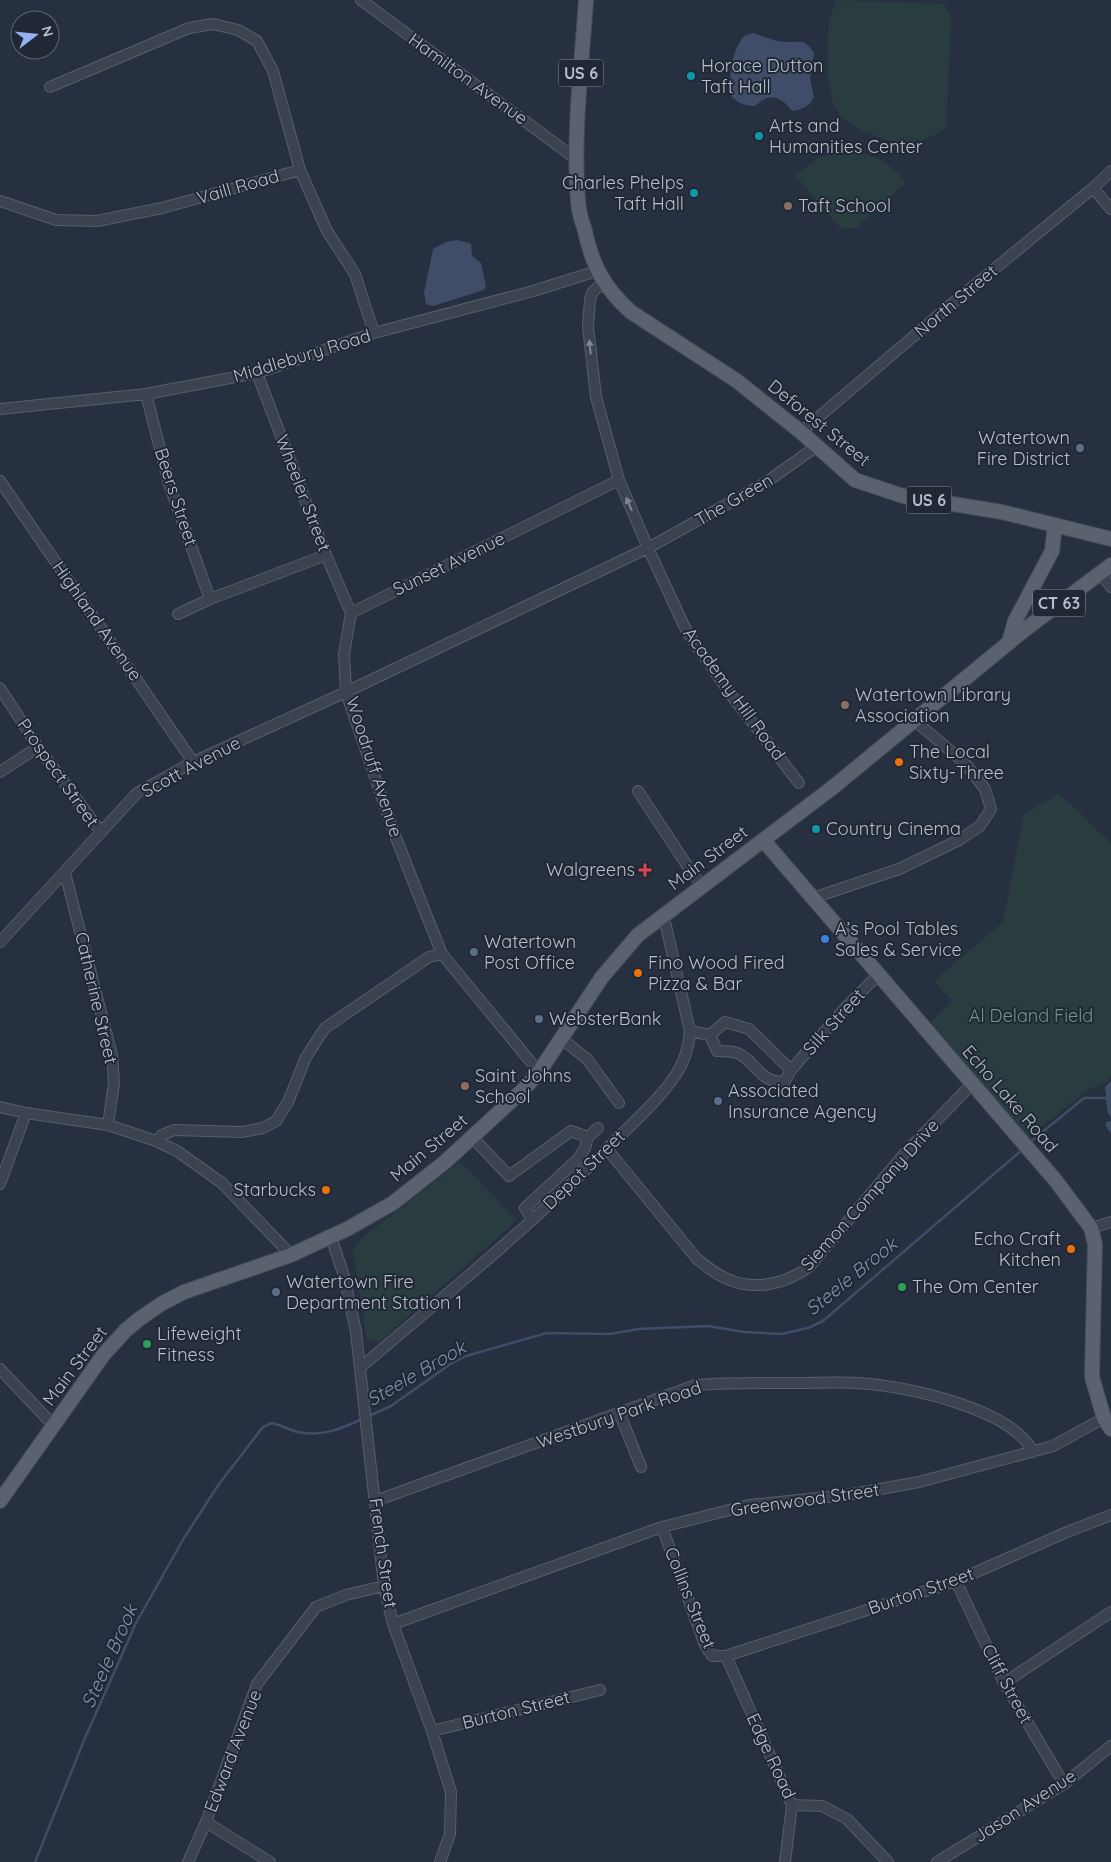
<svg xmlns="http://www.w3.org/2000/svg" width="1111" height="1862" font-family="Quicksand,sans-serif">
	<rect width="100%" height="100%" fill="#273040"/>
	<path fill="#293d41" d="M836 0 944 4 951 17 946 128C917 145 910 148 878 137 863 132 849 126 839 113 825 98 826 39 830 19 831 12 834 6 836 0Z
		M857 152C880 157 891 165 906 182L856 228 842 229 795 176 818 158 837 153Z
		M1059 794 1111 843V1077L1103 1084 1088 1090 1028 1137 930 1023 952 1001 934 981 1003 922 1024 814Z
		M460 1162 517 1220 379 1342 367 1339 353 1249 364 1236Z"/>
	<path fill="#3f4d68" d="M753 33C763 36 775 42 785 42 800 43 804 37 814 53L810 79 814 97C809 107 803 109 792 111 780 96 770 92 755 106 746 106 739 104 732 97 728 78 731 52 744 36Z
		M458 240 471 244 472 256 481 263 486 286 484 290 433 306 426 304 424 293 433 249 446 242Z
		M1111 1081V1133L1106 1126V1122L1111 1121 1110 1115 1108 1114 1105 1087Z"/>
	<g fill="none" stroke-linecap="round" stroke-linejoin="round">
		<path stroke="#3f4d68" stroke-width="2.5" d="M1029 1143 1084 1098H1106L1111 1104
			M367 1417 391 1406 452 1363 466 1356 547 1333 610 1334 639 1329 708 1326 744 1332 782 1334 808 1328 823 1321 1023 1149
			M35 1862 85 1738 136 1623 184 1538 219 1484 263 1427 272 1423C281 1425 289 1430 298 1432 322 1437 341 1429 362 1419"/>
		<g stroke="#565e6a" stroke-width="12">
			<path id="minor" d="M361 0 576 159
				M50 87 189 28 213 24 238 30 257 41 273 71 300 170 327 231 355 274 374 333
				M1093 188 1111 209
				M0 201 56 220 97 221 162 208 300 170
				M598 287 592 293 590 300 588 327 596 397 619 480 648 548 687 632 732 696 799 783
				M257 373 326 555 351 613
				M146 394 169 484 210 599
				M0 409 146 394 257 373 374 333 533 291 597 271
				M801 432 948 307 1093 188 1111 171
				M0 481 193 762
				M1100 573 1111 587
				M351 613 344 654 346 692 393 830 418 894 442 954 539 1072
				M351 613 619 480
				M178 614 210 599 326 555
				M0 688 38 747 101 832
				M0 772 38 747
				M638 791 690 870 702 886
				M65 873 112 1055 114 1083 108 1125
				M813 898 899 869 959 840 980 826 991 809 985 789 965 763 915 721
				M0 942 137 793 193 762 346 692 648 548 765 483 817 446
				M690 1031 710 1035 725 1022 749 1029 791 1070 846 1007 878 975
				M710 1035 717 1051C723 1051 732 1051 737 1053 756 1060 760 1085 785 1081L791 1070
				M562 1039 587 1059 619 1103
				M0 1107 26 1113 108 1125 156 1141 177 1151 222 1183 291 1255
				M588 1137 598 1128
				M473 1138 509 1176 571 1131 588 1137
				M156 1141 162 1135 174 1130 242 1132 263 1128 276 1121 288 1102 306 1057 325 1028 429 957 442 954
				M607 1149 697 1259C707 1267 718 1276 730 1280 757 1291 788 1283 810 1266L904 1154 972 1084
				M0 1184 26 1113
				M532 1219 525 1208 578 1159 585 1148 588 1137
				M1091 1228 1111 1222
				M331 1237 344 1276 356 1332 384 1586 393 1624 432 1731 451 1792 450 1834 440 1862
				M361 1367C443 1297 528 1228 605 1151 629 1126 657 1103 677 1073 685 1060 689 1046 690 1031L666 926 661 917
				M0 1369 54 1426
				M619 1412 641 1467
				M375 1501 696 1385C730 1382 762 1383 796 1383 816 1383 837 1382 857 1383 902 1385 1012 1408 1033 1452
				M662 1527 705 1645 712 1656H726L956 1581 1067 1532 1111 1515
				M956 1581 1004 1683 1064 1784
				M393 1624 662 1527 749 1505 847 1495 919 1482 1053 1446 1104 1418
				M726 1656 792 1805 822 1806 847 1819 888 1862
				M1004 1683 1111 1612
				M432 1731 600 1690
				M206 1822 270 1862
				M188 1862 206 1822 257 1684 316 1607 346 1595 384 1586
				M785 1862 792 1805
				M937 1862 1064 1784 1111 1746"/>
		</g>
		<g stroke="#454c59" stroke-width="16">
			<path id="major" d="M586 0C582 61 574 124 577 186 578 200 578 214 584 227 592 264 602 286 631 312L737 381 801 432 855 480 903 496 1002 512 1111 539
				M1009 642 1015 621 1052 551 1055 525
				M764 841 1056 1181 1091 1228 1095 1244 1092 1377 1104 1418 1111 1429
				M0 1501 104 1354 126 1330 138 1320 161 1304 184 1292 291 1255 347 1229 393 1203 445 1162 523 1090 539 1072 602 977 638 935 832 788 1023 631 1111 565"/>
		</g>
		<use href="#minor" stroke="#3b4350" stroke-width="10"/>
		<use href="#major" stroke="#5a6270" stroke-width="14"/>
	</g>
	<defs><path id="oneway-solid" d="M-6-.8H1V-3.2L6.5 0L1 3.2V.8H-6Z" transform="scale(1.25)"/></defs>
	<g fill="#808793">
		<use href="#oneway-solid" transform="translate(590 347) rotate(-96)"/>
		<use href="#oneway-solid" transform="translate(629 504) rotate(-113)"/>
	</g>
	<g fill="#0f9aa8" stroke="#202835" stroke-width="2">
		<circle cx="691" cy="76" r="5"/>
		<circle cx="759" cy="136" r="5"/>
		<circle cx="694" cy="193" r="5"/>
		<circle cx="816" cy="829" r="5"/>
	</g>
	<g fill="#8d6e63" stroke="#202835" stroke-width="2">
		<circle cx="788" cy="206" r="5"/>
		<circle cx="845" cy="705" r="5"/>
		<circle cx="465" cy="1086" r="5"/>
	</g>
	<g fill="#5c6f8a" stroke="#202835" stroke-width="2">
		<circle cx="1080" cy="448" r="5"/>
		<circle cx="474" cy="952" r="5"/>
		<circle cx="539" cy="1019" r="5"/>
		<circle cx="718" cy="1101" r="5"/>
		<circle cx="276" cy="1292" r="5"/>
	</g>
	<g fill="#e8710a" stroke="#202835" stroke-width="2">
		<circle cx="899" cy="762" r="5"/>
		<circle cx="638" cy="973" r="5"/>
		<circle cx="326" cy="1190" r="5"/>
		<circle cx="1071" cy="1249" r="5"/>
	</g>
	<path fill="#e0444e" stroke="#202835" stroke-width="2" d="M642.5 862.5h5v5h5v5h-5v5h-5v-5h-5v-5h5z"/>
	<circle fill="#3f7fe0" stroke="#202835" stroke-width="2" cx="825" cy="939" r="5"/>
	<g fill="#2e9e5b" stroke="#202835" stroke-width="2">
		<circle cx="902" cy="1287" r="5"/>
		<circle cx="147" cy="1344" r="5"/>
	</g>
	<g text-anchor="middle" stroke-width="4" stroke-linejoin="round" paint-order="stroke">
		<g fill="#202835" stroke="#8a919d" stroke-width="1">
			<rect x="558.5" y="59.5" width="45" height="27" rx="4"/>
			<rect x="906.5" y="486.5" width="45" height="27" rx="4"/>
			<rect x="1033" y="589.5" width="52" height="27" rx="4"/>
		</g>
		<g font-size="16" font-weight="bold" fill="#b8beca">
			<text x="581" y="79">US 6</text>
			<text x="929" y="506">US 6</text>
			<text x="1059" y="609">CT 63</text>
		</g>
		<g font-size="18" fill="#b8beca" stroke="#202835" text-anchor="start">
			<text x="701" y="72">Horace Dutton<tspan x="701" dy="21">Taft Hall</tspan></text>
			<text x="769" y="132">Arts and<tspan x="769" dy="21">Humanities Center</tspan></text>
			<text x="684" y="189" text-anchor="end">Charles Phelps<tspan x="684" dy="21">Taft Hall</tspan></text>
			<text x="798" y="212">Taft School</text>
			<text x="1070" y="444" text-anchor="end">Watertown<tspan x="1070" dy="21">Fire District</tspan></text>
			<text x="855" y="701">Watertown Library<tspan x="855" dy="21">Association</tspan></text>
			<text x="909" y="758">The Local<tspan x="909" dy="21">Sixty-Three</tspan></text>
			<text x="826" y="835">Country Cinema</text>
			<text x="635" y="876" text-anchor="end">Walgreens</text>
			<text x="835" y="935">A’s Pool Tables<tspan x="835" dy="21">Sales &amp; Service</tspan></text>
			<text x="484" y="948">Watertown<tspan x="484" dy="21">Post Office</tspan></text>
			<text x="648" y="969">Fino Wood Fired<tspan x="648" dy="21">Pizza &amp; Bar</tspan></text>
			<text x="549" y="1025">WebsterBank</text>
			<text x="475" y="1082">Saint Johns<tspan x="475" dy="21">School</tspan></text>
			<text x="728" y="1097">Associated<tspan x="728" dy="21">Insurance Agency</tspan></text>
			<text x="316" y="1196" text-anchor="end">Starbucks</text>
			<text x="1061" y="1245" text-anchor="end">Echo Craft<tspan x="1061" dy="21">Kitchen</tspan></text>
			<text x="286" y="1288">Watertown Fire<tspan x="286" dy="21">Department Station 1</tspan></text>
			<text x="912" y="1293">The Om Center</text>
			<text x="157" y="1340">Lifeweight<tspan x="157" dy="21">Fitness</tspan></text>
		</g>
		<g font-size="18" fill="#b8beca" stroke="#202835">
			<text transform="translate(468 79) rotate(36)" y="6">Hamilton Avenue</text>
			<text transform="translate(238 187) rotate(-16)" y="6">Vaill Road</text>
			<text transform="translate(956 301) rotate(-40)" y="6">North Street</text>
			<text transform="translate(302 356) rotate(-17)" y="6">Middlebury Road</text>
			<text transform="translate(819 423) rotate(39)" y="6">Deforest Street</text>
			<text transform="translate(303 493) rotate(69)" y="6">Wheeler Street</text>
			<text transform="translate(176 497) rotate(72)" y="6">Beers Street</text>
			<text transform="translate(734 500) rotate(-30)" y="6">The Green</text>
			<text transform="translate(449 564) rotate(-26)" y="6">Sunset Avenue</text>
			<text transform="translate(97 621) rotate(55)" y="6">Highland Avenue</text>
			<text transform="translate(734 694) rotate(54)" y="6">Academy Hill Road</text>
			<text transform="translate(191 767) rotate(-28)" y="6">Scott Avenue</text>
			<text transform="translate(374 767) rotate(72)" y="6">Woodruff Avenue</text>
			<text transform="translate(58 773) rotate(55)" y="6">Prospect Street</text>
			<text transform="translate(708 858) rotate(-37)" y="6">Main Street</text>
			<text transform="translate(96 998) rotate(77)" y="6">Catherine Street</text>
			<text transform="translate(834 1022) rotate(-48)" y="6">Silk Street</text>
			<text transform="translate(1010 1099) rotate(49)" y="6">Echo Lake Road</text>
			<text transform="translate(429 1148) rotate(-40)" y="6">Main Street</text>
			<text transform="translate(584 1170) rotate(-44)" y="6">Depot Street</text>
			<text transform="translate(870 1195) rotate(-48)" y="6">Siemon Company Drive</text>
			<text transform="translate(75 1366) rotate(-53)" y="6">Main Street</text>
			<text transform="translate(619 1415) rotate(-19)" y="6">Westbury Park Road</text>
			<text transform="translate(805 1500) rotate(-8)" y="6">Greenwood Street</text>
			<text transform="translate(383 1553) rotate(82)" y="6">French Street</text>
			<text transform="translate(921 1591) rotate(-19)" y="6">Burton Street</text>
			<text transform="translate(690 1598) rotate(68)" y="6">Collins Street</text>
			<text transform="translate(1007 1684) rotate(62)" y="6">Cliff Street</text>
			<text transform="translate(516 1710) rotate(-14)" y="6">Burton Street</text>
			<text transform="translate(233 1751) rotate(-69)" y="6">Edward Avenue</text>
			<text transform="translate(771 1756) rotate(65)" y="6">Edge Road</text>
			<text transform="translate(1025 1806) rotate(-33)" y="6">Jason Avenue</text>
		</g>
		<g font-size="18" fill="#719a7d" stroke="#202835">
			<text x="1031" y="1022">Al Deland Field</text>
		</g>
		<g font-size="19" font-style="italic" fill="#8292b0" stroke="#202835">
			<text transform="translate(851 1276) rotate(-39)" y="7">Steele Brook</text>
			<text transform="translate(416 1373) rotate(-30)" y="7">Steele Brook</text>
			<text transform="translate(109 1656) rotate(-66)" y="7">Steele Brook</text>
		</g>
	</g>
	<g transform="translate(35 35) rotate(74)"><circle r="24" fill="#202835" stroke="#5d6471"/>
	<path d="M0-4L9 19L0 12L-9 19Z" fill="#95b3f3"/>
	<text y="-8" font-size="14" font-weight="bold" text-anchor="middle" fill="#b8beca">N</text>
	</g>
</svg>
